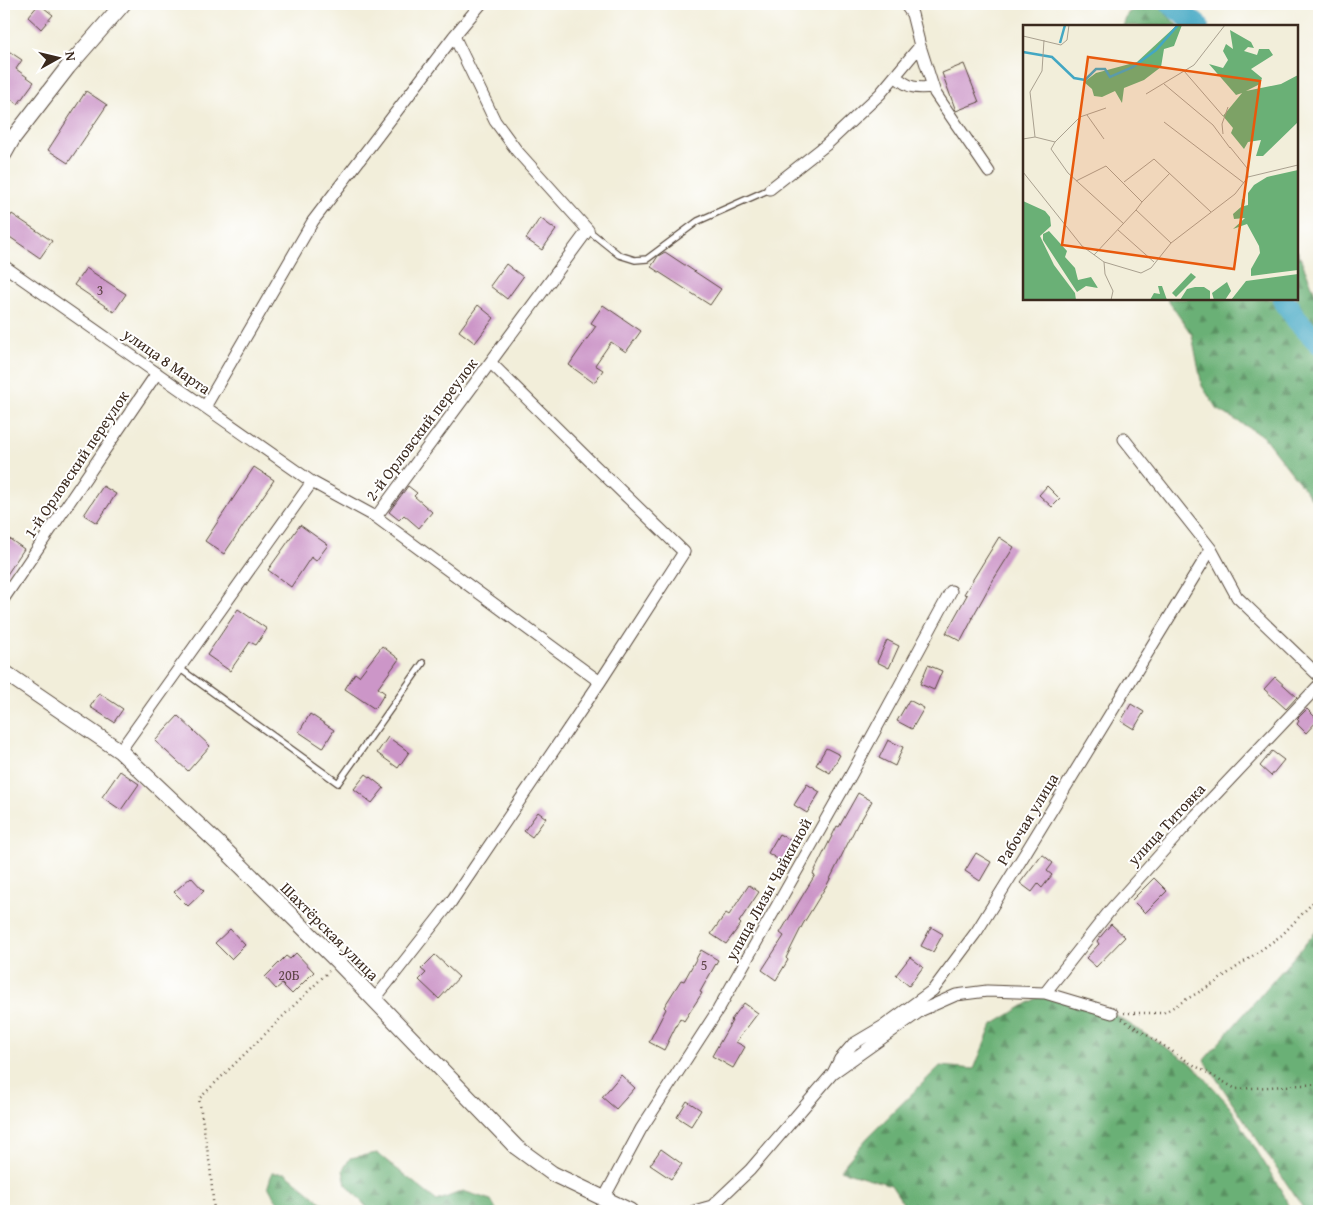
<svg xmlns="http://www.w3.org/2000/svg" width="1323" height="1215" font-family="'Gentium Book Plus',serif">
	<defs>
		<pattern id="forest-firs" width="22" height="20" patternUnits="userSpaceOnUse" patternTransform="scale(1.25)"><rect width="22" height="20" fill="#6ab076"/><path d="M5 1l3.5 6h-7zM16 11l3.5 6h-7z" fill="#588f60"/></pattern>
	</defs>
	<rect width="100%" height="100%" fill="#fff"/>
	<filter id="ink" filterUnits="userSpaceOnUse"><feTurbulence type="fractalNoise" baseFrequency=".02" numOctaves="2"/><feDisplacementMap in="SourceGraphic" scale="10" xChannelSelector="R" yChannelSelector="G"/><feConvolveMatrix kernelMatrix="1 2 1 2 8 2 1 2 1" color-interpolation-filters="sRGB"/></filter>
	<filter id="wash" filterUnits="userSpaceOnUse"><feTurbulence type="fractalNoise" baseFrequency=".0096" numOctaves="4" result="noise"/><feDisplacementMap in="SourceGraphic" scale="20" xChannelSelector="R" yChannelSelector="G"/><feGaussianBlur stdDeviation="1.12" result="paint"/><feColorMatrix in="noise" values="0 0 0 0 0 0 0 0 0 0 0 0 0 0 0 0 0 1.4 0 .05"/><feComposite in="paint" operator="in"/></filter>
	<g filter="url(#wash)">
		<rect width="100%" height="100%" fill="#f2eeda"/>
		<path fill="url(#forest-firs)" stroke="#526d4a" d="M1143 4H1156L1178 26H1123L1128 13Z
			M1297 250 1319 302V508L1263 436 1217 409 1202 386 1192 335 1167 299H1297Z
			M1319 928V1211H1305L1204 1060Z
			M1045 993 1112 1013 1192 1064 1229 1105 1284 1195 1290 1211H908L891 1185 840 1170 868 1137 940 1066 974 1069 992 1025Z
			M377 1153 437 1201 463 1191 491 1200 497 1211H370L346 1184 343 1170 350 1158Z
			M272 1173H286L332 1211H290L275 1199 268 1186Z"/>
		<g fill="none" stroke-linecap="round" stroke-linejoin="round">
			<path stroke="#43a7c3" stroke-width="22" d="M1171 4 1198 26
				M1283 299 1297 320 1319 343"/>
		</g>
		<g id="blocks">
			<path fill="#cc96c8" d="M39 4 53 15 41 29 28 17Z
				M4 48 22 60 16 69 34 82 18 104 4 94Z
				M964 64 979 102 956 111 942 73Z
				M86 91 107 105 68 163 48 150Z
				M12 214 52 241 40 258 4 233V227Z
				M540 218 556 230 542 250 526 239Z
				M665 252 721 289 710 305 651 267 658 256Z
				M506 264 523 277 507 299 490 286Z
				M86 268 126 294 114 312 74 285Z
				M478 305 494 318 475 343 459 331Z
				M603 305 641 331 626 352 611 342 595 365 603 370 594 383 569 365 596 326 591 323Z
				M254 467 274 480 224 554 205 541Z
				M103 486 116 494 97 523 84 515Z
				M408 486 417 493 414 496 432 512 419 528 404 515 399 520 389 512Z
				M1047 486 1060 499 1052 507 1039 495Z
				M300 525 328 545 316 561 311 557 291 587 268 570Z
				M4 535 24 549 4 579Z
				M999 537 1014 547 992 582 972 618H973L961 641 946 633 967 595 964 594Z
				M238 609 267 629 256 645 250 642 230 671 207 655Z
				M887 640 899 646 889 668 877 662Z
				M382 646 399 659 378 688 385 693 375 709 345 689 355 673 359 676Z
				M928 665 942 671 934 690 920 684Z
				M1275 677 1297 697 1286 709 1264 689Z
				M99 693 123 709 114 722 90 707Z
				M909 700 924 708 912 729 897 721Z
				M1131 704 1144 712 1134 729 1121 721Z
				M1307 709 1318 720 1306 733 1297 724 1299 721 1297 719Z
				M310 714 334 730 323 748 299 732Z
				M178 716 210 746 188 771 155 741Z
				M388 737 409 752 398 768 377 753Z
				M888 740 903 747 895 766 879 758Z
				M826 748 840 755 830 773 816 765Z
				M1272 751 1284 760 1271 776 1260 766Z
				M120 771 139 784 121 810 102 797Z
				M366 774 384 788 372 803 354 789Z
				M807 784 820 792 807 813 794 805Z
				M858 793 872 801 860 822 859 821 828 883 803 924 786 958 788 960 776 980 762 970 784 936 780 933 815 875 813 874 837 826 839 827Z
				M538 812 546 818 532 837 524 831Z
				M779 834 794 842 782 862 768 853Z
				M976 853 991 862 980 881 965 871Z
				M1042 854 1053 863 1047 871 1052 875 1042 888 1038 884 1032 892 1020 883Z
				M191 877 204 891 188 906 174 892Z
				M1154 878 1167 891 1145 913 1132 900Z
				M749 885 759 892 739 922 741 924 726 944 711 934 726 913 729 915Z
				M1111 924 1125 937 1096 967 1086 958 1099 944 1097 941Z
				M931 927 943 934 933 952 921 946Z
				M230 929 245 945 231 959 215 943Z
				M701 950 718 960 700 992 702 993 684 1021 680 1018 664 1050 649 1042 666 1009 664 1007 681 980 684 981Z
				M296 953 314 972 292 994 282 984 276 989 265 977 286 956 290 959Z
				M435 955 459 977 439 999 419 980 426 973 421 969Z
				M910 957 923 967 909 986 896 975Z
				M744 1003 758 1013 736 1042 745 1047 733 1068 712 1056 732 1021 731 1020Z
				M621 1075 635 1088 616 1109 602 1097Z
				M687 1101 701 1110 691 1126 677 1117Z
				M661 1149 682 1164 671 1179 650 1165Z"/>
		</g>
	</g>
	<g filter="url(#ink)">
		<use href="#blocks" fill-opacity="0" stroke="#56473a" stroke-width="1"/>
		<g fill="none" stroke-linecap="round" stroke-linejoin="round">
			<g stroke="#56473a" stroke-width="8">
				<path id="lane" d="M588 230 619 255 635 260 647 259 698 221 770 189
					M179 668 338 783 423 663"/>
			</g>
			<g stroke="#56473a" stroke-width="13">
				<path id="street" d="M905 4 912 14 920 46 935 93 989 172
					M895 76C909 88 915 89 933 87
					M770 189 826 145 880 94 920 46
					M4 266 312 482
					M205 407 313 221 454 36 481 4
					M1124 439 1211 549 1237 597 1319 676
					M376 517 600 682
					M4 598 157 373
					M120 751 312 482 376 517 588 230 517 151 495 121 454 36
					M1045 993 1112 908 1182 830 1319 685
					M374 1000 451 902 600 682 684 552 590 461 491 363
					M833 1073 840 1059 853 1044 885 1025 933 990 977 931 1026 852 1211 549
					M604 1198 641 1129 718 1010 851 775 951 591
					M694 1211 712 1206 750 1170 833 1073 922 1010 956 995 987 991 1045 993 1112 1013"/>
			</g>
			<g stroke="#56473a" stroke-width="17">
				<path id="secondary" d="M4 154 13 138 68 67 123 4
					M4 672 120 751 225 850 338 962 516 1147 553 1174 630 1211"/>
			</g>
			<path stroke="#56473a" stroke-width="2.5" stroke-dasharray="1 4" stroke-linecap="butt" d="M1124 1013H1163L1213 984 1282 935 1319 896
				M1122 1019 1192 1064 1236 1089 1319 1084
				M214 1211 210 1166 199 1099 329 971"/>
			<use href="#lane" stroke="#fff" stroke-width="5.5"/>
			<use href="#street" stroke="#fff" stroke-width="11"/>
			<use href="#secondary" stroke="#fff" stroke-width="15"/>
		</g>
	</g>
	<g text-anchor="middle" stroke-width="4" stroke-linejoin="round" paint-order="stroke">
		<g font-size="14" fill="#5f4548">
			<text x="100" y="295">3</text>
			<text x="704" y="970">5</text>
			<text x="289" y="980">20Б</text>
		</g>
		<g font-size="16" fill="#3b2a1e" stroke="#fff">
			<text transform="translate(167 361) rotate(35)" y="6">улица 8 Марта</text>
			<text transform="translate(421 429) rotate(-53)" y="6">2-й Орловский переулок</text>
			<text transform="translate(76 464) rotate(-56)" y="6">1-й Орловский переулок</text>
			<text transform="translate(1027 819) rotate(-59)" y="6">Рабочая улица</text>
			<text transform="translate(1166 824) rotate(-47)" y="6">улица Титовка</text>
			<text transform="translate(768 889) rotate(-61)" y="6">улица Лизы Чайкиной</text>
			<text transform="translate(330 931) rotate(45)" y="6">Шахтёрская улица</text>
		</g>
	</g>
	<g transform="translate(1023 25)">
		<rect width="275" height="275" fill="#f2eeda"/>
		<path d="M154 0H159L151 21 141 24 138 42 121 55 101 63 99 78 92 66 79 72 71 71 69 64 61 57 73 48 114 37ZM207 5 228 17 231 23 225 22 221 26 234 30 236 24H246L250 30 228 44 239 53 237 59 223 66 258 59 275 50V97L240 131H233L238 115 225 117 221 124 208 108 210 103 200 91 219 68 213 70 186 39 200 43 205 35 200 26 203 19 210 24ZM275 145V245L228 251V244L237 228 236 221 224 199 210 204 222 193 211 194 210 189 218 182 219 174 222 175 221 181 225 180V168L231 160 244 152ZM0 176 22 186 27 192 28 201 17 211 31 240 52 268 53 275H0ZM26 206 44 226 42 232 52 243 55 255 68 252 75 263 63 261 54 267 20 215V209ZM168 248 173 252 153 272 149 268ZM275 249V275H208L223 256ZM204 257 208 266 202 275H191L189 268ZM135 261H139L144 275H127L131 268 137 269ZM172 262H181L187 266V275H157L164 264Z" fill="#6ab076"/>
		<path fill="none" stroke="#43a7c3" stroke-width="2.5" d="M37 18 42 0M0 27 29 32 51 53 62 55 73 44H82L87 52 110 42 133 25 155 0"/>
		<path fill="none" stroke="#a9a08f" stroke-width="1" d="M0 11 38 20 44 15 46 0M161 46 200 91M141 59 190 100 207 123M123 69 171 40 202 0M64 90 81 114M141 97 221 158M200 109 199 99 205 82M12 112 7 67 19 46 21 15M0 114 12 112 32 117 57 92 83 83M32 117 28 124 45 148 101 199M207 122 224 143 225 152M0 147 59 221 81 237 118 248 128 243 148 218 212 169 225 152M225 152 275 140M53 156 83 141 119 177 113 185 148 218M101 157 131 134 188 187M119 177 147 148M95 205 131 237M71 230 113 185M81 237 82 249 90 266 88 275"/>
		<path fill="#e8590c" fill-opacity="0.15" stroke="#e8590c" stroke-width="2.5" d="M65 32 237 56 211 244 39 220Z"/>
		<rect width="275" height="275" fill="none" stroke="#3b2a1e" stroke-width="2.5"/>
	</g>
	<rect width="1323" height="1215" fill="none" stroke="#fff" stroke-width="20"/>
	<g transform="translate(58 58) rotate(82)" stroke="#ffffff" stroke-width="4" paint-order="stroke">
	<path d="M0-4L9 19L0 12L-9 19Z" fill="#3b2a1e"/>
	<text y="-8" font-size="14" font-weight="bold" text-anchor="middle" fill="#3b2a1e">N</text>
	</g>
</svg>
